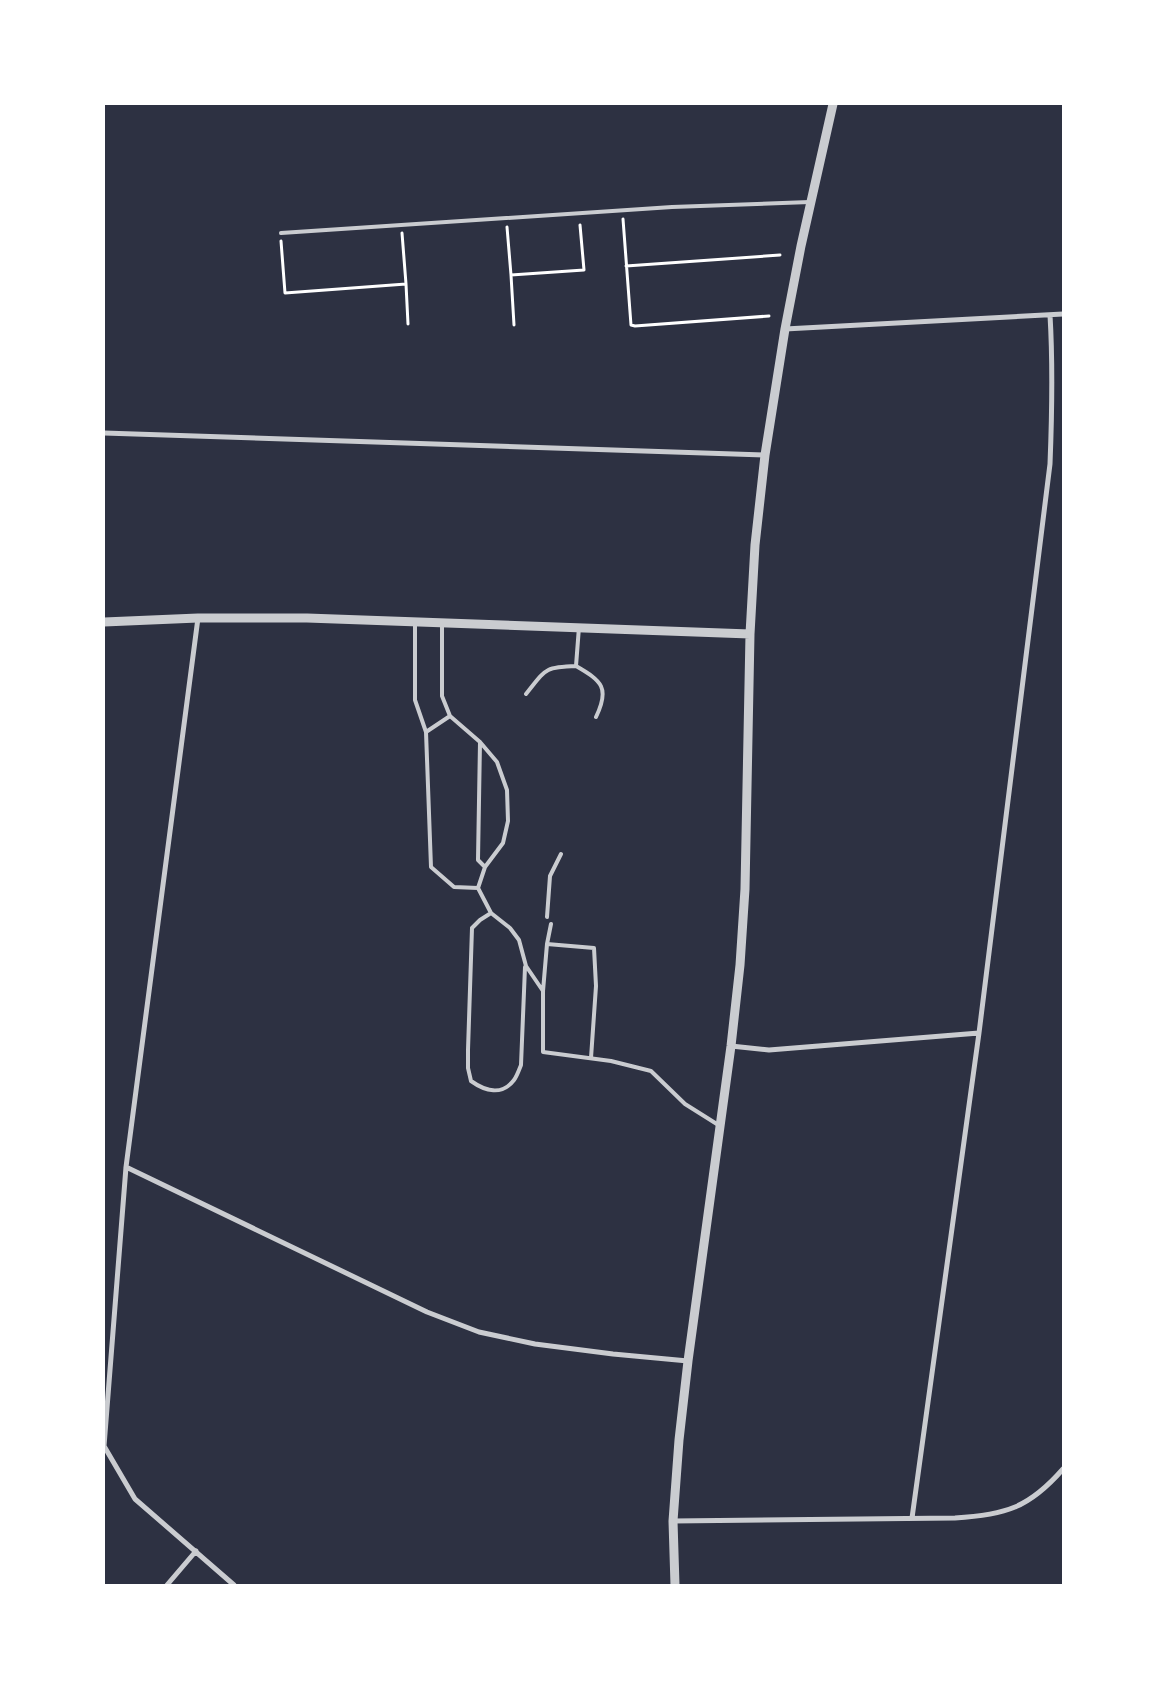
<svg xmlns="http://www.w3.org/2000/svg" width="1167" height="1689" font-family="Poppins,sans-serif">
	<rect width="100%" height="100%" fill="#2d3142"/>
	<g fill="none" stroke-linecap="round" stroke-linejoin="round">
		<path stroke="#fff" stroke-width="3" d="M623 219 631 325 635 326 769 316
			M507 227 511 275 584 270 580 225
			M281 241 285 293 406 284 402 233
			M626 266 780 255
			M511 275 514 325
			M406 284 408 324"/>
		<path stroke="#caccd0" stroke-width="4" d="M281 233 672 207 810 202
			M415 621V700L426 732 431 867 454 887 478 888
			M442 624V696L450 716 480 742 497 762 507 790 508 821 503 843 485 867 478 888 491 913 510 928 519 940 526 966 543 991
			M576 666C602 681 610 688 596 717
			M526 694C546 669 544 667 576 666L579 627
			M426 732 450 716
			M480 742 478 860 485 867
			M491 913 480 920 472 928 468 1050V1068L471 1081C485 1091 502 1096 514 1080 517 1076 519 1070 521 1065L525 967
			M547 917 550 876 561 854
			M547 944 551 924
			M591 1058 596 986 594 948 547 944 543 991V1052L611 1061 651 1071 685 1104 720 1126"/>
		<path stroke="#caccd0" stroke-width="5" d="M785 329 1063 314
			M104 433 765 455
			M198 618 126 1167 104 1446 135 1499 234 1585
			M731 1046 769 1050 979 1033
			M126 1167 427 1312 479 1332 535 1344 613 1354 688 1361
			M912 1518 979 1033 1050 464C1052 414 1053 365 1050 315
			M673 1521 955 1518C1005 1515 1029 1508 1063 1469
			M167 1585 196 1551"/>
		<path stroke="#caccd0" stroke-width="9" d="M104 622 198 618H307L750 634
			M675 1585 673 1521 679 1440 688 1361 731 1046 740 965 745 889 750 634 755 545 765 455 785 329 801 246 833 104"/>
	</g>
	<rect width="1167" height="1689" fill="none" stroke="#ffffff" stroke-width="210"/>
</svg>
